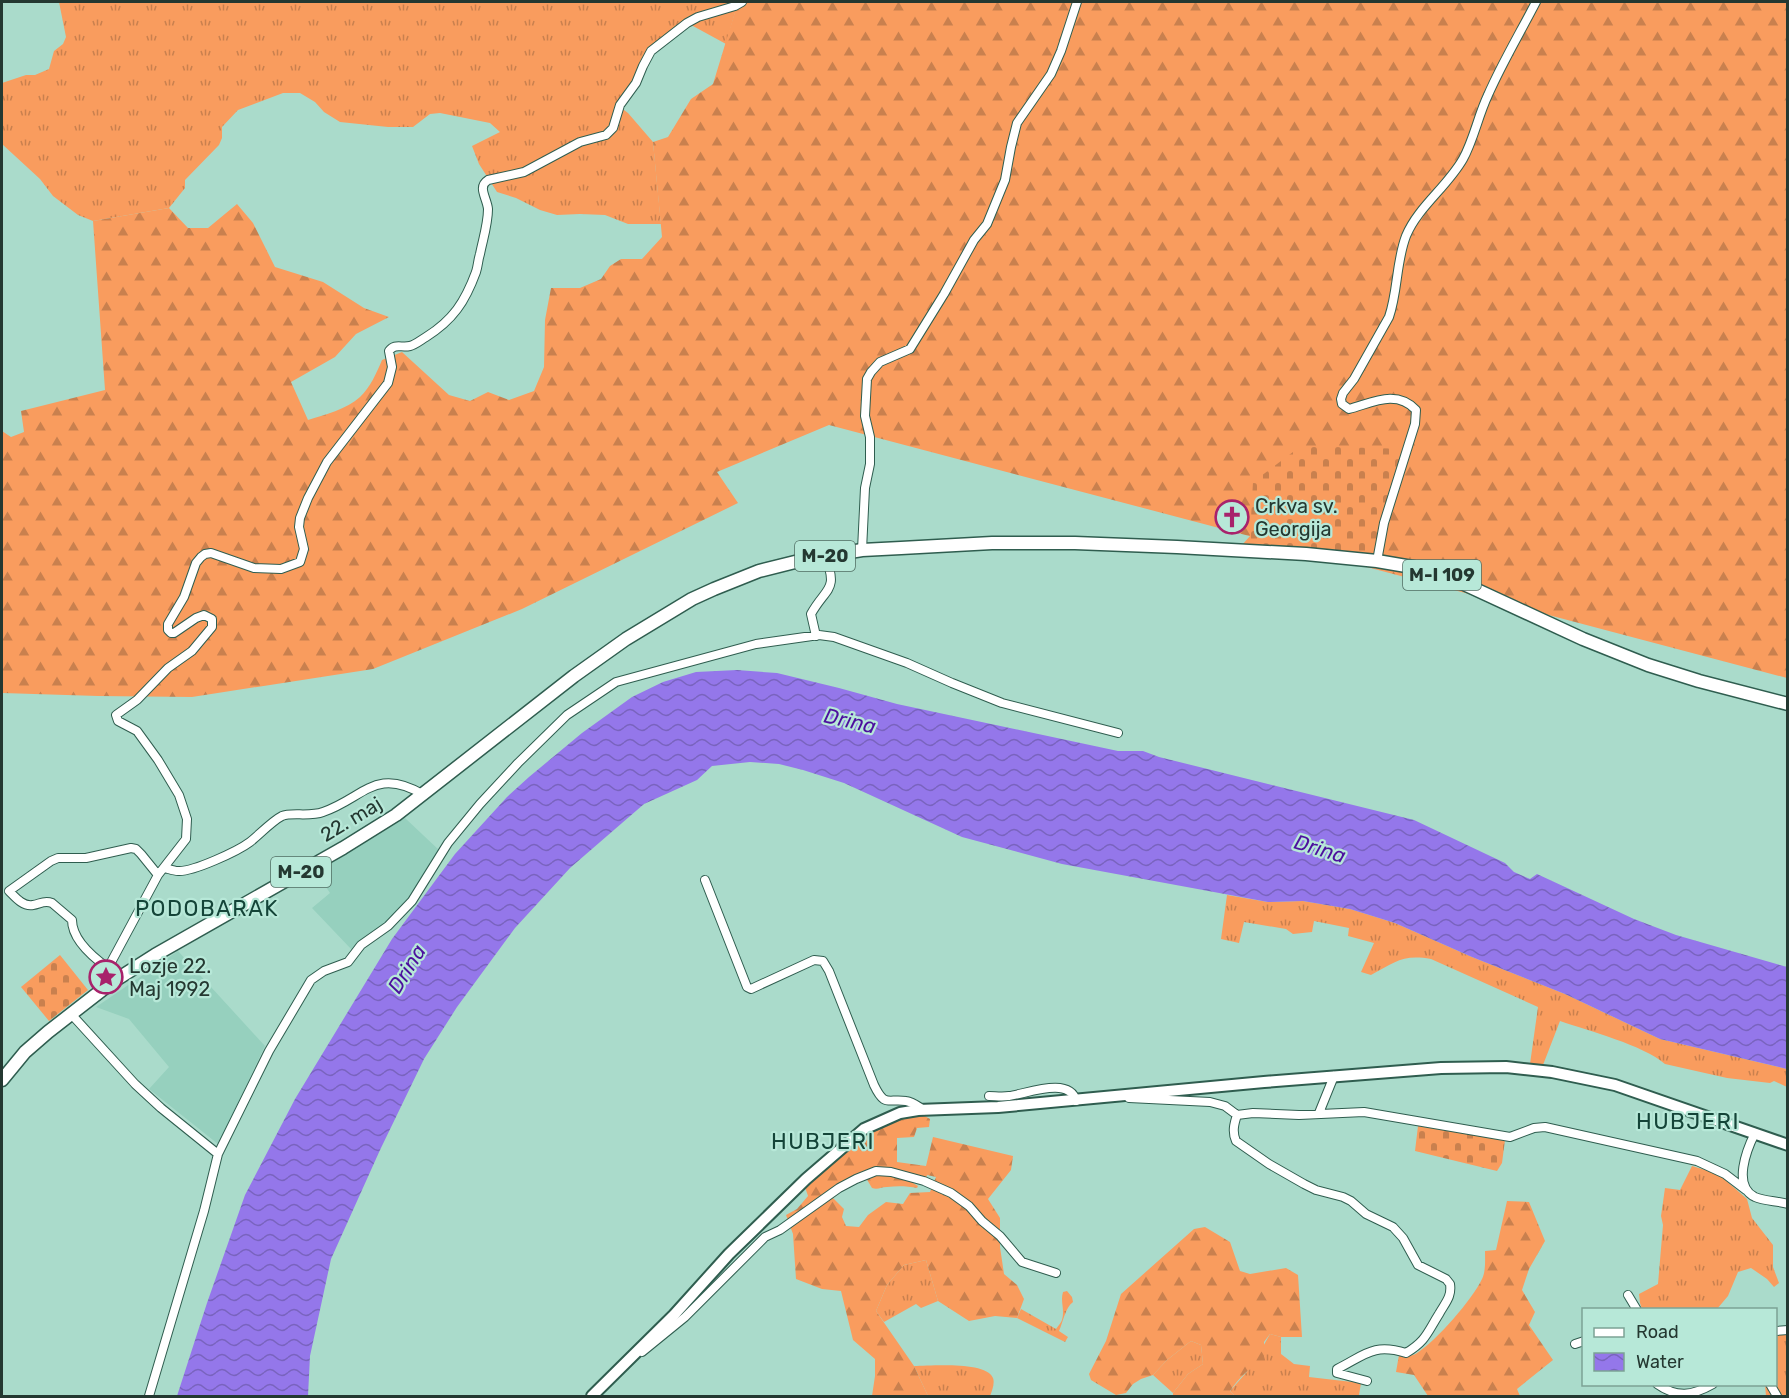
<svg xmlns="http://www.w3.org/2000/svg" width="1789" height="1398" font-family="Rubik,sans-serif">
	<defs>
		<pattern id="grass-tufts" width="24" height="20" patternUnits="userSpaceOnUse" patternTransform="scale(1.5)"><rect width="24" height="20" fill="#f99c5e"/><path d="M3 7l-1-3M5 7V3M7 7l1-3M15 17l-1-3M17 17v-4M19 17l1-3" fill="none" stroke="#c9804e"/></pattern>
		<pattern id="forest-firs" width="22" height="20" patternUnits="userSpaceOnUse" patternTransform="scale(1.5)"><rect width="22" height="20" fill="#f99c5e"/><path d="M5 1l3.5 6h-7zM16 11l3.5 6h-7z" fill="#c9804e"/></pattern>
		<pattern id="cemetery-stones" width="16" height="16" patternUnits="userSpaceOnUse" patternTransform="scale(1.5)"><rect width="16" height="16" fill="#f99c5e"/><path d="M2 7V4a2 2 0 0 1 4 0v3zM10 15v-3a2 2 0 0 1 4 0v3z" fill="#c9804e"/></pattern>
		<pattern id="water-waves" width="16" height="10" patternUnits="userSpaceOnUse" patternTransform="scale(1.5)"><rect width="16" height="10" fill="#9477ea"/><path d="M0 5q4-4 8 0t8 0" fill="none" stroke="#7963be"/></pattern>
	</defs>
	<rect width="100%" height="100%" fill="#aadbcb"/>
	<path fill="#96d0be" d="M405 818 440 851 413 895 390 921 352 950 312 908 330 893 316 872Z
		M178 951 265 1046 218 1144 149 1089 169 1067 129 1019 96 1007Z"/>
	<path fill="url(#grass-tufts)" d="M59 2H738L726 44 693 26 680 24 647 51 631 83 616 104 628 113 653 142 661 224H628L605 215 580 214 557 215 540 210 516 198 497 192 479 164 472 146 500 132 490 123 440 113 430 114 413 127H388L340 122 324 112 315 102 300 93H283L238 110 222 127V138L219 145 185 180V188L169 208 93 221 78 215 53 196 40 179 2 144V83L26 75H35L49 69 54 51 63 44 66 37Z
		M1227 895 1268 902 1303 901 1350 909 1395 923 1472 957 1565 994 1660 1039 1787 1069V1087L1774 1081 1770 1083 1727 1078 1665 1064C1643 1045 1589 1031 1560 1021L1543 1065 1530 1064 1538 1007 1431 959C1403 954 1395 962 1371 975L1361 972 1374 943 1348 936 1349 928 1314 921 1312 932 1293 934 1286 929 1244 922 1239 943 1221 939Z
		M1692 1166 1712 1172 1723 1178 1747 1199 1752 1218 1773 1245V1267L1779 1283 1774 1287 1767 1279 1751 1268 1738 1272 1728 1296 1717 1309H1642L1640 1303 1639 1294 1658 1284 1663 1225 1661 1216 1665 1188 1680 1190Z
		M926 1260 938 1301 921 1308 916 1304 884 1322 876 1311 887 1285 904 1265Z
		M1067 1291 1072 1297 1073 1302C1065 1308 1063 1322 1059 1331L1068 1337 1065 1342 1017 1318 1021 1309 1056 1329C1058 1326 1061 1323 1062 1320 1065 1310 1060 1301 1063 1292Z
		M1270 1334 1281 1337V1354L1294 1364 1310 1366 1309 1377 1361 1383 1359 1395 1360 1396H1235L1230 1391 1252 1366Z
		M1787 1334V1396H1766L1765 1385 1776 1384V1335Z
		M1191 1341 1201 1345 1203 1364 1188 1374 1173 1393 1153 1375 1167 1360Z
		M914 1366C931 1366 986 1361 993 1378 995 1383 992 1391 990 1396H928Z"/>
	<path fill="url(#forest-firs)" fill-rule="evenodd" d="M738 2H1787V678L829 425 717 472 738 503 522 609 373 669 192 697 98 696 2 693V431L11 437 24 432 21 411 105 390 93 221 169 208 188 228H208L237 204 253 223 275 267 323 282 364 308 389 317 356 334 335 357 291 382 308 420C324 415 347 409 360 397 370 388 377 372 382 360L402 352 449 395 470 401 488 392 509 400 534 391 544 367 545 320 551 288H580L601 279 610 266 621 259H642L662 237 653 142 668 137 691 99 713 84Z
		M923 1115 930 1119 929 1127 917 1128 914 1137 897 1138V1162L926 1166 933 1137 1013 1156 1011 1170 988 1199 1000 1218V1247L1004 1274 1017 1285 1024 1299 1017 1318 995 1316 969 1321 938 1301 926 1260 904 1265 887 1285 876 1311 914 1366 928 1396H872L875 1376V1359L853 1340 841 1291 822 1289 796 1279 793 1234 786 1215 797 1209 808 1196 805 1187 814 1176 864 1133 897 1118ZM856 1174 861 1180 866 1178 872 1188C878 1190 881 1187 887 1187 897 1186 907 1186 917 1188L918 1186 913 1183 914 1181 926 1179 927 1175 936 1177 930 1192 910 1193 903 1204 886 1202 868 1215 859 1227 846 1226 842 1217 844 1209 829 1194 840 1183Z
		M1507 1201 1529 1202 1545 1241 1529 1269 1522 1290 1535 1312 1529 1325 1553 1360 1517 1389 1520 1396H1428L1414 1375 1396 1372 1399 1355C1406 1356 1411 1357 1417 1353 1437 1340 1472 1300 1482 1279 1486 1271 1485 1259 1485 1251L1496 1250Z
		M1205 1227 1230 1242 1240 1271 1250 1274 1286 1268 1298 1275 1302 1337H1281L1270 1334 1264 1342V1361C1249 1367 1239 1378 1230 1391L1235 1396H1173V1393L1188 1374 1203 1364 1201 1345 1191 1341 1167 1360 1153 1375 1141 1379 1133 1384 1126 1393 1116 1395 1091 1380 1089 1374 1106 1341 1121 1294 1194 1229Z"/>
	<path fill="url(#cemetery-stones)" d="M1301 446 1408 449 1374 558 1242 545 1250 536 1253 482Z
		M60 955 88 990 49 1021 21 987Z
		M1418 1126 1505 1140 1502 1163 1497 1171 1415 1151Z"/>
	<path fill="url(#water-waves)" d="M737 670 777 673 839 688 897 704 1118 751H1143L1159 757 1414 820 1505 863 1514 872 1530 879 1537 874 1634 919 1676 935 1787 967V1069L1660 1039 1565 994 1472 957 1395 923 1350 909 1303 901 1268 902 1062 864 962 837 844 783 803 770 779 764 750 762 712 766 697 780 644 804 570 868 515 928 457 1007 424 1059 380 1150 331 1259 310 1356 308 1396H177L207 1303 245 1195 295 1099 392 939 455 854 507 797 529 777 582 733 632 697 663 682 696 672Z"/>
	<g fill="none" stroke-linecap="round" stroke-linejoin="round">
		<g stroke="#2f5d4f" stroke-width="10">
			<path id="minor" d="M862 550 865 488 870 464V437L865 416 867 379 871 372 880 362 910 349 944 294 974 240 987 224 1005 180 1011 147 1017 123 1051 74 1061 51 1077 2
				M1377 561 1384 523 1415 424 1416 410C1396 389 1372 403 1349 409L1342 404 1341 399 1343 393 1354 379 1389 317C1398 291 1396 262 1406 236 1418 207 1447 187 1463 159 1474 139 1478 116 1488 95 1502 63 1520 33 1536 2
				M816 636 811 614C826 587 839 591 825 556
				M165 868C169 869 174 871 178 871 193 872 238 851 250 842 259 835 272 821 282 816 291 812 310 817 323 812 364 798 375 766 424 795
				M705 880 747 987 751 989 814 960 823 961 829 971 874 1085C885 1108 888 1098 906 1101 913 1102 919 1107 924 1110
				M108 968C94 958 72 940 72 920L52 903C44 900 40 904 33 905 23 907 15 897 9 891L51 861 58 858H86L131 848 136 849 141 854 158 875
				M111 983 108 968 158 875 186 839 187 819 179 795 158 760 137 731 118 721 116 715 137 700 168 668 192 651 212 627V619L204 615 196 618 174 633H171L168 630V624L184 597 196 563 201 557 205 554 211 553 254 568 281 569 300 562 304 549 299 527 300 518 308 498 327 462 388 383 392 367 389 351C395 343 401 348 410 346 415 345 421 340 426 337 453 320 465 302 476 272 478 266 478 260 480 254 483 239 488 224 488 209 487 198 477 187 488 180L524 172 580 142 606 135 613 128 620 105 636 83 643 66 651 51 687 23 698 17 735 6 742 2
				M72 1015 135 1084 161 1108 218 1154
				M989 1096C995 1096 1002 1097 1009 1096 1026 1094 1070 1076 1076 1101
				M1129 1098 1210 1102 1225 1106 1237 1115 1253 1113 1299 1115 1364 1112 1510 1137 1534 1128 1545 1127 1697 1161 1725 1174 1746 1190
				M1319 1113 1334 1076
				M1237 1115C1234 1124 1232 1132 1236 1141L1269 1164 1304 1184 1316 1190 1343 1197 1351 1201 1366 1214 1393 1227 1403 1238 1418 1265 1446 1279 1450 1284C1452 1297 1445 1303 1439 1314 1427 1333 1426 1341 1406 1353 1373 1343 1365 1355 1337 1369V1373L1367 1381
				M1755 1133C1747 1149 1732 1186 1755 1197 1764 1201 1778 1201 1788 1204
				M1628 1295 1637 1310
				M1776 1331 1788 1330
				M1575 1344 1584 1341
				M642 1352 685 1317 765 1237 780 1230 839 1188 856 1179 876 1171 891 1172 924 1181 951 1193 969 1206 982 1221 1000 1236 1022 1262 1056 1273
				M1657 1384C1677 1398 1692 1396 1713 1384
				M1770 1384 1777 1396
				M149 1396 204 1211 218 1154 269 1051 311 980 324 971 348 962 361 945 388 926 412 901 448 843 480 804 518 763 567 715 616 682 756 644 819 635 834 637 907 663 952 683 1002 703 1118 733"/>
		</g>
		<g stroke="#2f5d4f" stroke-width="14">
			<path id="tertiary" d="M592 1396 674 1315 729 1254 806 1179 864 1129 900 1113 918 1110 998 1107 1264 1082 1441 1068 1506 1067 1552 1072 1615 1085 1788 1145"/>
		</g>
		<g stroke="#2f5d4f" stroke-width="15">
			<path id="primary" d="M2 1080 25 1052 48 1032 111 983 155 955 343 848 396 815 574 676 626 639 692 599 714 589 759 571 807 559 862 550 901 548 992 543H1075L1177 547 1306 554 1377 561 1418 568 1464 584 1583 639 1648 665 1699 681 1788 704"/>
		</g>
		<use href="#minor" stroke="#fff" stroke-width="8"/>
		<use href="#tertiary" stroke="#fff" stroke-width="10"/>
		<use href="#primary" stroke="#fff" stroke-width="12"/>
	</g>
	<defs>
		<g id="church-ring" transform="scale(1.725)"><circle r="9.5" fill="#b7e8d8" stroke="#a8226b" stroke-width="1.5"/><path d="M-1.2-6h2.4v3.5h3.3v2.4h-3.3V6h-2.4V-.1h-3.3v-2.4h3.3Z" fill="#a8226b"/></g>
		<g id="sight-ring" transform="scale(1.725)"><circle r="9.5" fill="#b7e8d8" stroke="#a8226b" stroke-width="1.5"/><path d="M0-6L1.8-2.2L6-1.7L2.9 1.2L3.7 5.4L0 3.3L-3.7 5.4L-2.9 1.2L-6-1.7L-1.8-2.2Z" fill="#a8226b"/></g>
	</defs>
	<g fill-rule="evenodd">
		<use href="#church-ring" x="1232" y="517"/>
		<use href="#sight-ring" x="106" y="977"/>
	</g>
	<g text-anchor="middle" stroke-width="4.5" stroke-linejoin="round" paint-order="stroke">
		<g fill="#b7e8d8" stroke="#506d63" stroke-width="1.5">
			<rect x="795" y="541" width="60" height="30" rx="4.5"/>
			<rect x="1403" y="560" width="78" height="30" rx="4.5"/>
			<rect x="271" y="857" width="60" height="30" rx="4.5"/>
		</g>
		<g font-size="18" font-weight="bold" fill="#243831">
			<text x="825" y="562">M-20</text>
			<text x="1442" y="581">M-I 109</text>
			<text x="301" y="878">M-20</text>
		</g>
		<g font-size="20" fill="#243831" stroke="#b7e8d8" text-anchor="start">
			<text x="1255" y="513">Crkva sv.<tspan x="1255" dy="23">Georgija</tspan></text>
			<text x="129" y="973">Lozje 22.<tspan x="129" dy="23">Maj 1992</tspan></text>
		</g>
		<g font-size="20" fill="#243831" stroke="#b7e8d8">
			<text transform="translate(351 819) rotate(-31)" y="7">22. maj</text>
		</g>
		<g font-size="21" font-style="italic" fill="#4c109e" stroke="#b7e8d8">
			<text transform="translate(850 721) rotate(13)" y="7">Drina</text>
			<text transform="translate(1320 849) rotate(17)" y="7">Drina</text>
			<text transform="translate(407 969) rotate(-58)" y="7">Drina</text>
		</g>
		<g font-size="22" letter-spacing="1.5" fill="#144438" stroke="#b7e8d8">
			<text x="207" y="916">PODOBARAK</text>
			<text x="1688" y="1129">HUBJERI</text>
			<text x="823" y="1149">HUBJERI</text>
		</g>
	</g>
	<rect width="1789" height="1398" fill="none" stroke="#243831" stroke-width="6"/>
	<rect x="1582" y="1308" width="195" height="78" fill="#b7e8d8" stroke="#7ca295" stroke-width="1.5"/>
	<rect x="1594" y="1328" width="30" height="9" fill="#ffffff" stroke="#7ca295" stroke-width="1.5"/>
	<text x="1636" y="1338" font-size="18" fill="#243831">Road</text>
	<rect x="1594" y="1353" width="30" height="18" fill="url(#water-waves)" stroke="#7ca295" stroke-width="1.5"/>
	<text x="1636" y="1368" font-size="18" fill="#243831">Water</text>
</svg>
